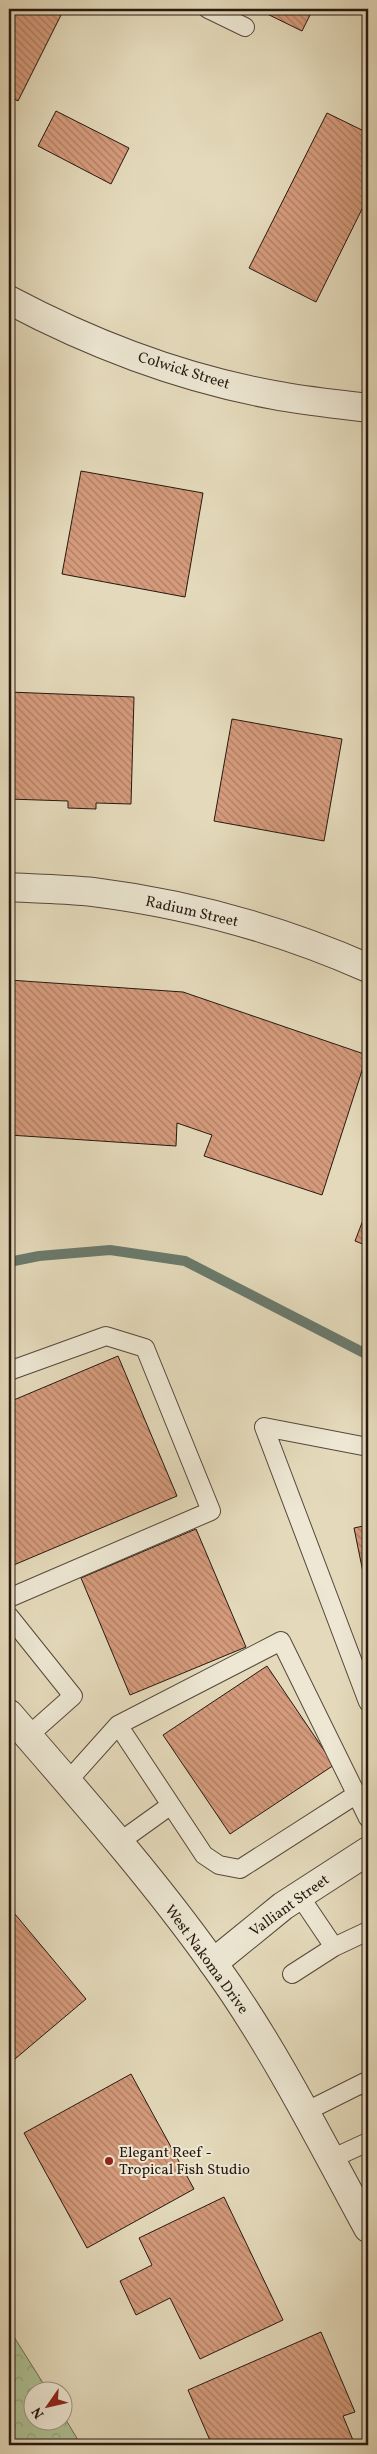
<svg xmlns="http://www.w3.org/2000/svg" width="377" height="2454" font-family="Vollkorn,serif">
	<defs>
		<pattern id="forest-crowns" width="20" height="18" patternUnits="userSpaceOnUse" patternTransform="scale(1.25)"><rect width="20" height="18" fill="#aec195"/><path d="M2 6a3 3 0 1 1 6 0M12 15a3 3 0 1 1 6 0" fill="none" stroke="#96a57f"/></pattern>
		<pattern id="building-back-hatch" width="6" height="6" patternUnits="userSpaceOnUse" patternTransform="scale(1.25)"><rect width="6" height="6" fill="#d59b7c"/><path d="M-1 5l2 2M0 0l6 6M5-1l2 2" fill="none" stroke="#ad7d64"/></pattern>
	</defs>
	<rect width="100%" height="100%" fill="#e4dabb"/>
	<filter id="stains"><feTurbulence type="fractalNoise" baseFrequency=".004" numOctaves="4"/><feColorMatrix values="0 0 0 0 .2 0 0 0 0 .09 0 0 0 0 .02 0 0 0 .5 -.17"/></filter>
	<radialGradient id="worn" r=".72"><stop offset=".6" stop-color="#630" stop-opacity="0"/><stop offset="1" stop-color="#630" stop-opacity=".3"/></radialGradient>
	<path fill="url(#forest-crowns)" stroke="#6a6c52" d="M9 2329 48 2391 32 2392V2422H62L63 2415 81 2445H9Z"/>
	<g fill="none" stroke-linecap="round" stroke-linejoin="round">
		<path stroke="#6a7a6c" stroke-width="10" d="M9 1262 39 1256 110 1250 185 1261 368 1355"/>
	</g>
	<path fill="url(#building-back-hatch)" stroke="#271810" d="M9 9H64L18 101 9 96Z
		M257 9H313L302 31Z
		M56 111 129 148 111 184 38 146Z
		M327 113 368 133V197L316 302 249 268Z
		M81 471 203 493 185 597 62 574Z
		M9 692 134 697 131 804 96 803V809L68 808V801L9 799Z
		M232 719 342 739 324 841 214 821Z
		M9 980 183 992 367 1055 322 1195 204 1156 212 1135 177 1123 176 1146 9 1135Z
		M368 1207V1246L355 1241Z
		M118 1356 177 1496 9 1567V1402Z
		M368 1525V1597L354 1528Z
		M196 1529 246 1647 130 1695 81 1578Z
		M267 1666 334 1765 230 1834 163 1735Z
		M9 1907 86 1999 9 2064Z
		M131 2074 194 2189 87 2248 24 2133Z
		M224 2197 283 2320 200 2359 170 2298 136 2315 120 2281 152 2265 139 2238Z
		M321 2332 355 2412 343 2416 355 2445H212L188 2390Z"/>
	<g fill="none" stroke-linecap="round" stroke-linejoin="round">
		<g stroke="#56483b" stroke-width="20">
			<path id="service" d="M208 9 245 27
				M9 1371 106 1336 145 1348 211 1511 9 1598
				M368 1447 264 1427 368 1702
				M9 1616 73 1696 28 1736
				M118 1725 204 1855 219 1865 240 1869 357 1794
				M67 1782 118 1725 281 1641 368 1818
				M118 1843 171 1805
				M334 1947 368 1931
				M292 1974 334 1947 299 1895
				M305 2112 365 2082 368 2088
				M331 2159 368 2142"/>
		</g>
		<g stroke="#56483b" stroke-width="30">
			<path id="minor" d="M9 300C92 344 181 378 274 395 305 401 337 404 368 408
				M9 887C37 889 65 889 93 892 188 904 280 929 368 968
				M213 1963 283 1906 368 1851"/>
		</g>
		<g stroke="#56483b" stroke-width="30">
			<path id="tertiary" d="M9 1714C79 1795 151 1876 213 1963 273 2046 319 2138 368 2228"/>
		</g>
		<use href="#service" stroke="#ede7d3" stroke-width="18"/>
		<use href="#minor" stroke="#ede7d3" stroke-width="28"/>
		<use href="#tertiary" stroke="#ede7d3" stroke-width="28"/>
	</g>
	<circle fill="#8f2418" stroke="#ede7d3" stroke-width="2" cx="109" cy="2161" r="5"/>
	<g text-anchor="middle" stroke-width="4" stroke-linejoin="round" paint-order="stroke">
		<g font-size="15" fill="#271810" stroke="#ede7d3">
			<text transform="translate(184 370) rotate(17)" y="5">Colwick Street</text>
			<text transform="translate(192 911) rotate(13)" y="5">Radium Street</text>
			<text transform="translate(289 1905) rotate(-36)" y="5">Valliant Street</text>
			<text transform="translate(207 1959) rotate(54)" y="5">West Nakoma Drive</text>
		</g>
		<g font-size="15" fill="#271810" stroke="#ede7d3" text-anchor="start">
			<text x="119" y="2157">Elegant Reef -<tspan x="119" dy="17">Tropical Fish Studio</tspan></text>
		</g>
	</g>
	<rect width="377" height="2454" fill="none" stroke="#e4dabb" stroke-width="30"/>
	<rect x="10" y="10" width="357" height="2434" fill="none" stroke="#271810" stroke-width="2.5"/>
	<rect x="15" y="15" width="347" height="2424" fill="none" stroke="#271810"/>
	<g transform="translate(48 2406) rotate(236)"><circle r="24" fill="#ede7d3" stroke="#9e9485"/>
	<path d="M0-4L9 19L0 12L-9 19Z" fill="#8f2418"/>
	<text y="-8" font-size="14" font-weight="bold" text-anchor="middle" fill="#271810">N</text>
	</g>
	<rect width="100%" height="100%" filter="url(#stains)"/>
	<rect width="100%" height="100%" fill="url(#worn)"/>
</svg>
